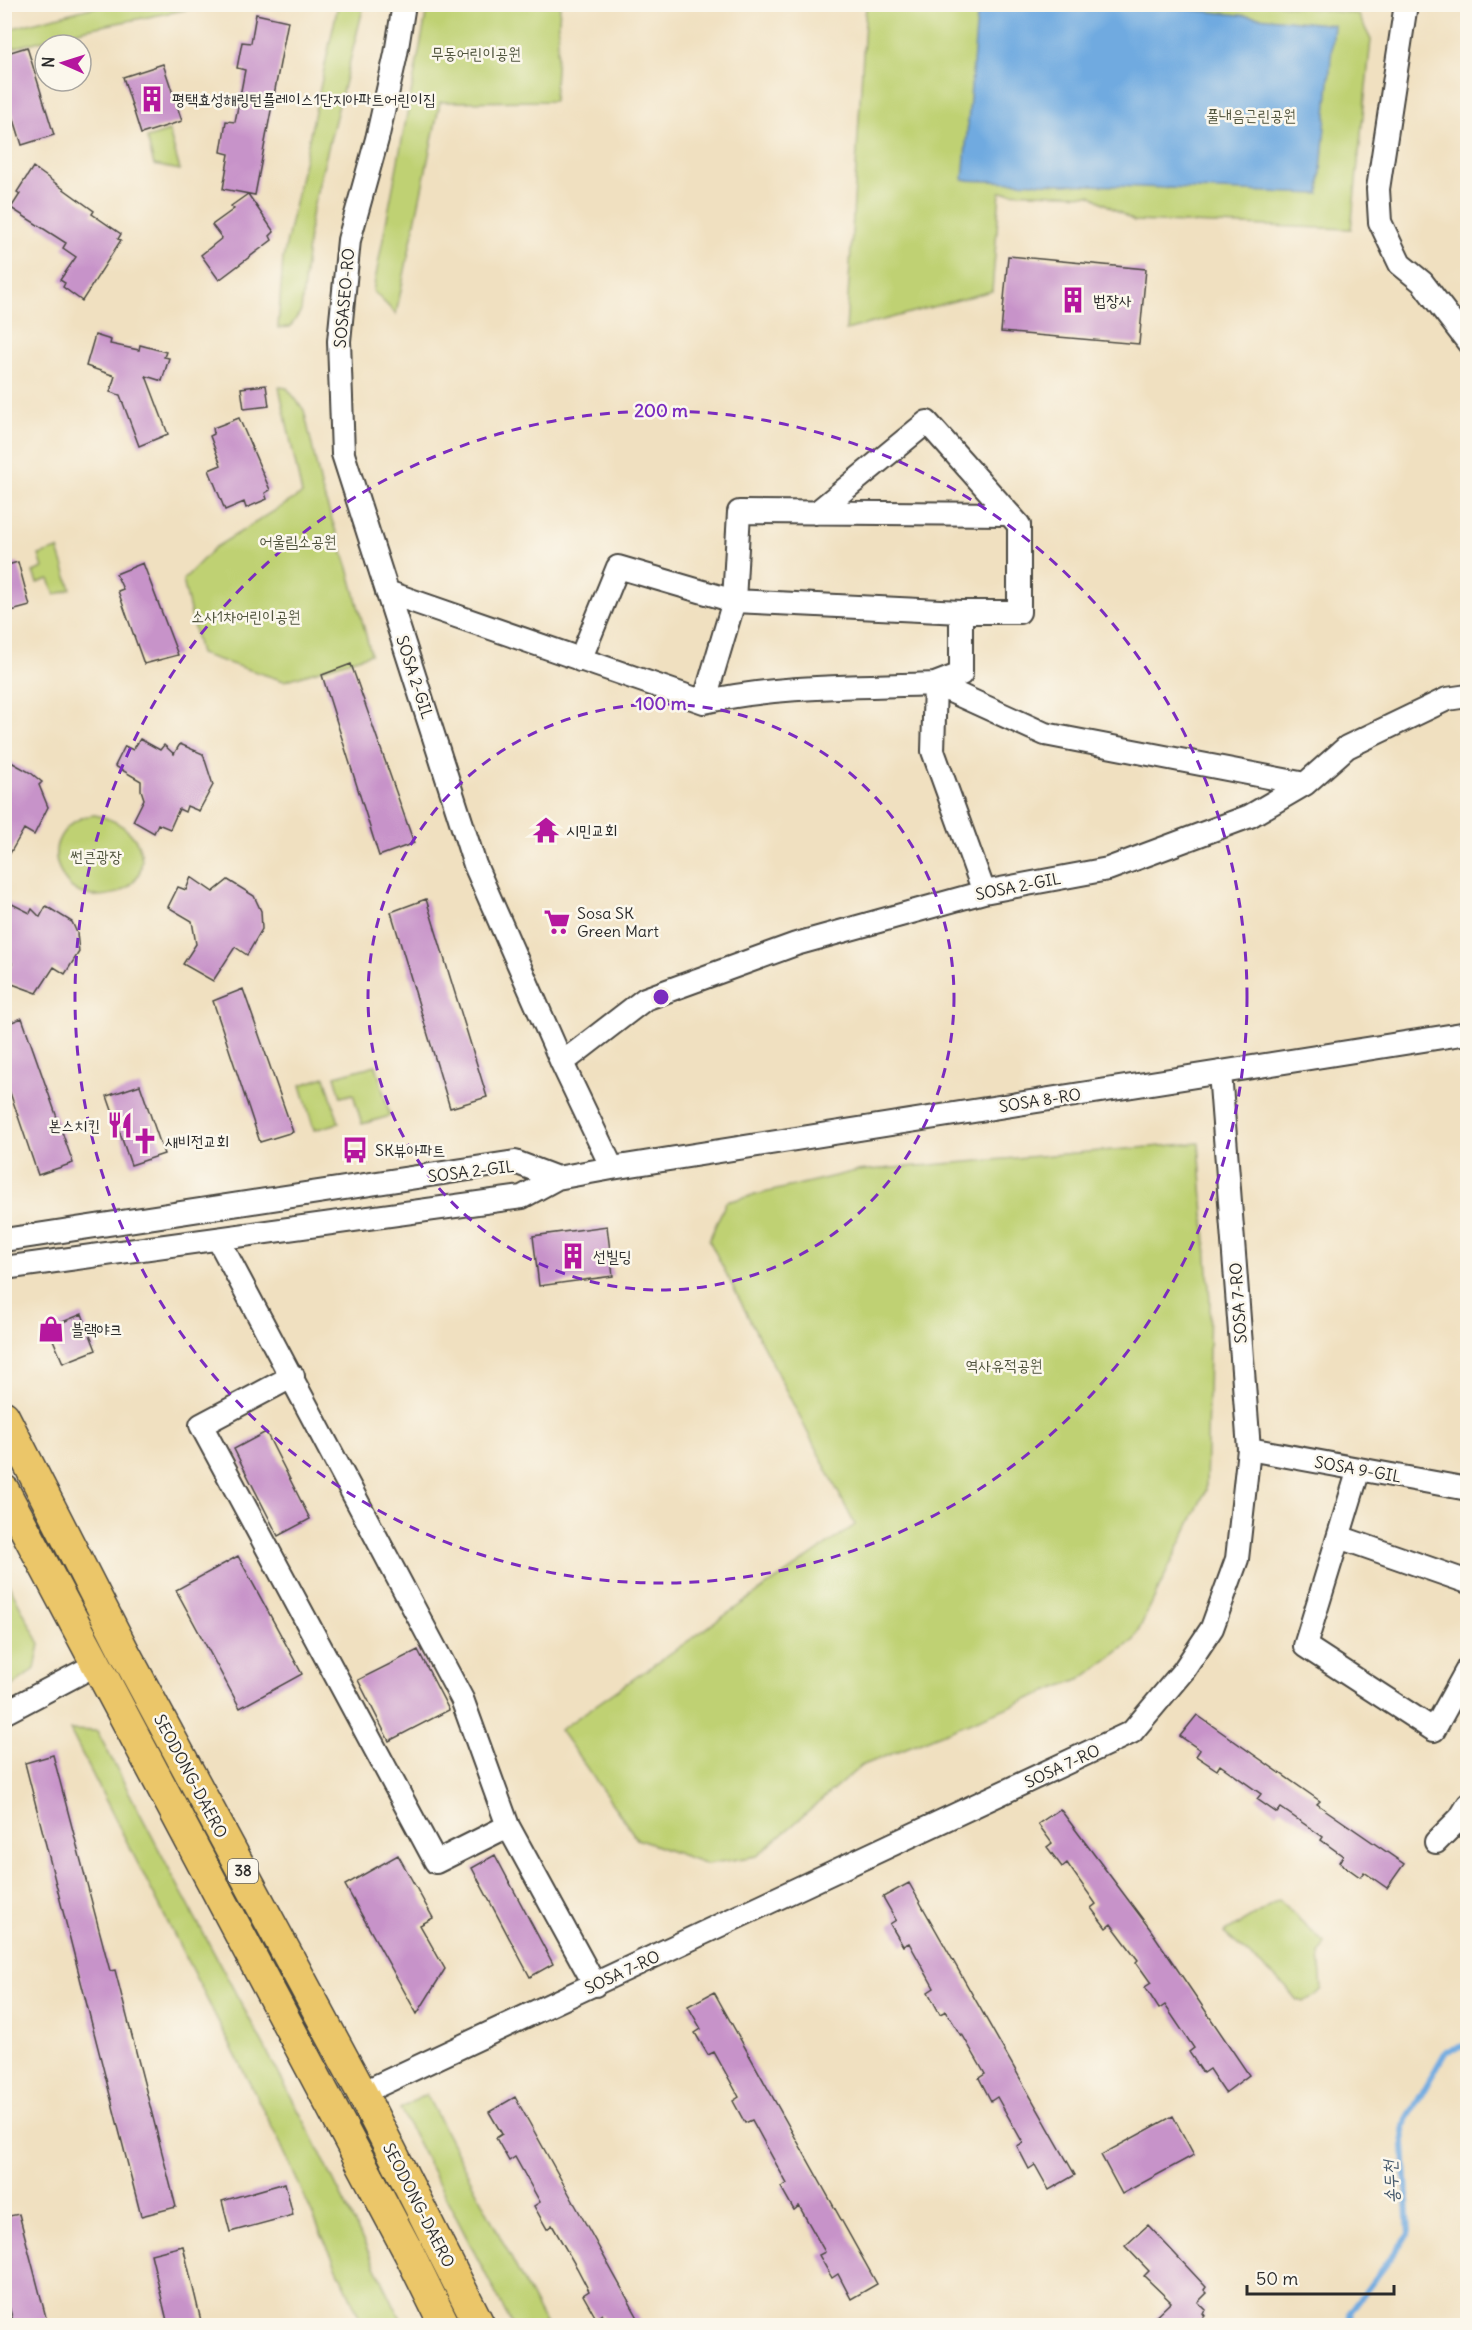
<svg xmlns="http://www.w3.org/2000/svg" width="1472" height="2330" font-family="Delius,'Poor Story',sans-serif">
	<rect width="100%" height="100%" fill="#fbf7ec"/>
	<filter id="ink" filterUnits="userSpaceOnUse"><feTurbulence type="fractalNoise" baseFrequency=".0167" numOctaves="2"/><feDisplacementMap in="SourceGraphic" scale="12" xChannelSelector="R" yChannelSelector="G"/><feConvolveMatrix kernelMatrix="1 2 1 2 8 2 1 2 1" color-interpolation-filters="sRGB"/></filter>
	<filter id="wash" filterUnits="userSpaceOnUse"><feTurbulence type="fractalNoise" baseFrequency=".008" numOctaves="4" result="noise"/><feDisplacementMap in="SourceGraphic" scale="24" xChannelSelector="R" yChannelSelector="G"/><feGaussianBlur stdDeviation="1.35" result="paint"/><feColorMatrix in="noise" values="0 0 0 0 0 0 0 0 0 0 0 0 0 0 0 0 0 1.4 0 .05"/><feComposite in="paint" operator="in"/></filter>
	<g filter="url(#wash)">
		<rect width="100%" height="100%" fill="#f0e0c0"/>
		<path fill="#bfd173" stroke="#757e4f" stroke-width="1.5" d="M106 4 210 5 86 29 5 50V30Z
			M1276 4 1358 14 1371 40 1351 229 1134 221 1090 195 1000 192 992 291 846 330 866 5Z
			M338 5H364L311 216 301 311 290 327 278 328 283 259Z
			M428 5H560L554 101 440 102 396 314 373 291Z
			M169 131 180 170 154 165 147 138Z
			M279 387 287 388 304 410 322 490 348 568 371 654 284 681 200 654 183 580 214 548 302 494Z
			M58 549 71 589 55 595 49 579 37 583 33 572 43 568 39 555Z
			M95 815C159 828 156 898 94 896 75 895 64 884 58 866 49 840 70 817 95 815Z
			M376 1065 390 1116 362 1124 353 1094 341 1097 335 1076Z
			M325 1077 339 1123 314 1130 301 1085Z
			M1199 1143 1210 1301 1206 1490 1134 1640 1084 1677 861 1766 757 1856 707 1864 637 1839 560 1730 855 1525 709 1240 726 1202 856 1171Z
			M5 1577 40 1644 35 1669 5 1691Z
			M70 1730 97 1731 176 1882 310 2132 404 2325H363L280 2143Z
			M1279 1900 1325 1944 1319 1954 1322 1989 1315 1996 1304 2002 1296 1999 1285 1986 1224 1933Z
			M426 2094 546 2325H512L400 2109Z"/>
		<path fill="#70aae0" stroke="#4e6a86" stroke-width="1.5" d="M978 5H1148L1334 25 1319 194 963 180Z"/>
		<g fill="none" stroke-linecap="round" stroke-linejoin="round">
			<path stroke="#70aae0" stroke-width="6" d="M1352 2326 1350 2312 1409 2234 1403 2127 1446 2051 1468 2045"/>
		</g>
		<g id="blocks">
			<path fill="#c793c9" d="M256 14 288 21 255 195 223 189 229 154 221 152 226 121 235 122 245 70 237 68 242 42 251 43Z
				M27 47 54 135 22 145 12 113 4 115V54Z
				M163 64 182 121 141 134 123 77Z
				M33 167 94 211 92 214 121 234 118 239 121 240 82 301 63 287 65 283 60 280 76 257 63 248 66 243 11 208 20 194 17 192Z
				M248 194 274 232 270 236 272 240 219 280 201 255 222 238 212 225 234 209 231 206Z
				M1008 256 1146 269 1139 344 1001 332Z
				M95 335 111 340 110 344 139 350 140 345 166 352 164 357 169 358 162 381 146 376 168 434 139 446 120 395 110 392 115 376 86 366Z
				M266 385 269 406 244 409 241 388Z
				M239 418 270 490 265 493 267 499 246 508 244 502 225 510 209 470 221 465 210 436 214 434 213 428Z
				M18 562 30 606 4 613V566Z
				M143 563 178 655 144 664 118 591 123 589 116 574Z
				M351 664 414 843 379 856 322 675Z
				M140 739 160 750 164 745 174 754 180 744 203 754 213 785 199 811 187 806 185 812 179 809 170 829 158 824 154 833 133 821 144 799 141 790V781L115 766 125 746 133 750Z
				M11 762 31 773 42 782 39 785 48 807 34 835 24 829 4 864V776Z
				M191 877 213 892 228 880 254 896 261 911 262 929 247 955 235 947 213 981 183 964 196 944 192 921 168 907 178 887 186 890Z
				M426 899 487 1097 450 1108 391 912Z
				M4 900 30 913 32 909 40 917 46 906 72 922 77 933 79 952 65 974 54 967 37 993 4 981 12 964 9 953V942L4 939Z
				M243 989 293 1132 260 1142 213 1001Z
				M22 1018 73 1163 38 1175 4 1075V1025Z
				M140 1085 164 1154 131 1165 107 1096Z
				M607 1226 613 1276 539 1286 533 1236Z
				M82 1314 96 1350 63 1363 48 1328Z
				M266 1432 310 1519 278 1536 234 1449Z
				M238 1556 302 1674 240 1708 176 1590Z
				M418 1650 449 1710 389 1741 358 1680Z
				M1197 1715 1320 1801 1317 1804 1404 1864 1387 1888 1364 1872 1360 1877 1339 1862 1343 1856 1321 1840 1323 1837 1281 1808 1277 1813 1257 1799 1261 1794 1220 1765 1217 1770 1196 1756 1200 1750 1180 1736Z
				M53 1755 110 1971 115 1970 176 2207 141 2216 25 1763Z
				M1060 1809 1150 1929 1249 2075 1225 2093 1209 2069 1203 2073 1189 2052 1194 2048 1165 2005 1159 2009 1145 1987 1151 1983 1136 1962 1138 1960 1111 1924 1106 1928 1091 1908 1096 1904 1067 1863 1062 1867 1047 1847 1052 1843 1038 1824Z
				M398 1855 433 1918 420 1925 445 1969 417 2014 345 1885Z
				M495 1855 553 1964 530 1977 472 1868Z
				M909 1883 1075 2175 1049 2190 1035 2165 1029 2169 1017 2146 1023 2143 997 2097 991 2101 979 2078 985 2074 962 2034 961 2036 946 2011 940 2014 928 1992 934 1988 909 1943 903 1946 890 1924 896 1920 883 1897Z
				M714 1992 877 2284 851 2299 838 2274 832 2278 819 2255 825 2252 799 2206 794 2210 781 2187 787 2184 752 2120 745 2123 733 2101 739 2097 714 2052 708 2055 695 2033 701 2029 688 2006Z
				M515 2097 592 2235 642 2325H608L602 2314 596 2318 583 2295 589 2291 577 2268 552 2225 547 2229 534 2206 540 2202 515 2157 509 2161 496 2138 502 2134 489 2112Z
				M1173 2116 1194 2155 1122 2194 1101 2155Z
				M285 2183 293 2215 230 2232 222 2201Z
				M19 2214 48 2325H14L4 2287V2217Z
				M1148 2225 1206 2287 1204 2290 1207 2293 1198 2302 1206 2310 1203 2313 1205 2316 1196 2325H1147L1171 2302 1144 2276 1149 2271 1125 2246Z
				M183 2246 202 2325H168L151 2254Z"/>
		</g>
	</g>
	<g filter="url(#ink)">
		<use href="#blocks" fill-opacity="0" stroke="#494641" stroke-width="1.5"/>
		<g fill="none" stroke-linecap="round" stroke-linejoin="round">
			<g stroke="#494641" stroke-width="26">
				<path id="minor" d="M404 4 396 54 377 139 349 240 339 341 343 454 475 865 562 1063 612 1168
					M1406 4 1378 189 1380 222 1400 264 1422 282 1468 342
					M816 513 927 422 1019 525V612H961V674L935 684
					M387 592 704 702C779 685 858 687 935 684L933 751 984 892
					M580 660 618 567 734 601 961 612
					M935 684 1045 734 1305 784
					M704 702 734 601 739 512 1009 514
					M562 1063 645 999 796 944 984 892 1108 869 1250 816 1305 784 1347 747 1447 699 1468 696
					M218 1239 462 1699 508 1826 595 1985
					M4 1240 515 1162 557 1178
					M4 1268 522 1197 557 1178 612 1168 1468 1033
					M293 1376 201 1425 436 1862 508 1826
					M1249 1449 1468 1489
					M1359 1469 1305 1646 1434 1730 1468 1668
					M1339 1537 1468 1582
					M4 1713 97 1664
					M1436 1842 1460 1818 1468 1805
					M362 2093 1132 1732 1184 1670 1212 1628 1237 1559 1249 1449 1220 1072"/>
			</g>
			<g stroke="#494641" stroke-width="33">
				<path id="major" d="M4 1416 123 1649 362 2093 480 2326
					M4 1490 409 2253 445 2326"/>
			</g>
			<use href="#minor" stroke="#fff" stroke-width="22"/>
			<use href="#major" stroke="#ebc669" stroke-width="30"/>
		</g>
	</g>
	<g fill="none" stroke="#7b2cbf" stroke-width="3" stroke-dasharray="10 8">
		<circle cx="661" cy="997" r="293"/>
		<circle cx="661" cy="997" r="586"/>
	</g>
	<defs>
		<g id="building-bare" transform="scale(2.07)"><path d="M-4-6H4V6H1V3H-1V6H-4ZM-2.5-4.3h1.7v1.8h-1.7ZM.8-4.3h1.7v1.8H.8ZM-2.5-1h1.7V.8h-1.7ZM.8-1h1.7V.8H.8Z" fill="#b5179e" stroke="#fbf7ec" stroke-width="2.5" paint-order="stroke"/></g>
		<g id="temple-bare" transform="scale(2.07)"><path d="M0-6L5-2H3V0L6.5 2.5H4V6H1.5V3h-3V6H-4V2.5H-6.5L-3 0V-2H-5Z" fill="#b5179e" stroke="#fbf7ec" stroke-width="2.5" paint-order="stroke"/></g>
		<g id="supermarket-bare" transform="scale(2.07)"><path d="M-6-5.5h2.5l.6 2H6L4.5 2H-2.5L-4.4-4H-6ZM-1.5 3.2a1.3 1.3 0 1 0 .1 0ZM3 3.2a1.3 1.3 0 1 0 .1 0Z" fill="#b5179e" stroke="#fbf7ec" stroke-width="2.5" paint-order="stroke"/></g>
		<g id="restaurant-bare" transform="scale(2.07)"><path d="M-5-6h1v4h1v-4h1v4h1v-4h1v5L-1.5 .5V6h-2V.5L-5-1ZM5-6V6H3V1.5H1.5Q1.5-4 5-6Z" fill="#b5179e" stroke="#fbf7ec" stroke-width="2.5" paint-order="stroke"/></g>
		<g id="church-bare" transform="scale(2.07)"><path d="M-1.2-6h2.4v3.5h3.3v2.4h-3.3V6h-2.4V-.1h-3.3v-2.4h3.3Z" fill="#b5179e" stroke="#fbf7ec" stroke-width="2.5" paint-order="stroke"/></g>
		<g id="bus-bare" transform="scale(2.07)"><path d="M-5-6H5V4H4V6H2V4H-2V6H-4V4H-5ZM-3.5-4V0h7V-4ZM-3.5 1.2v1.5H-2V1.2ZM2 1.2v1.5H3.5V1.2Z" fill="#b5179e" stroke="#fbf7ec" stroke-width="2.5" paint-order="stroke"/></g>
		<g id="shop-bare" transform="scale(2.07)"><path d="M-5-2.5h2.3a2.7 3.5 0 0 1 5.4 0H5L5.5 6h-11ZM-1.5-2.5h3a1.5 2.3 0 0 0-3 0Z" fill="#b5179e" stroke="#fbf7ec" stroke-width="2.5" paint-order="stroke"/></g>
	</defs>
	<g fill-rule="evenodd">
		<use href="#building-bare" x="152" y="99"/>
		<use href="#building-bare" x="1073" y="300"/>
		<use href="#temple-bare" x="546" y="830"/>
		<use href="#supermarket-bare" x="557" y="922"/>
		<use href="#restaurant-bare" x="120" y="1125"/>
		<use href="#church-bare" x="145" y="1141"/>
		<use href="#bus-bare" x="355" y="1150"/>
		<use href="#building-bare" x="573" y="1256"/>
		<use href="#shop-bare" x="51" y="1329"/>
	</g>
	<g text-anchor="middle" stroke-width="5" stroke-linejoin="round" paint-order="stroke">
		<rect fill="#fbf7ec" stroke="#696865" stroke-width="1.5" x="228" y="1859" width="30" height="24" rx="4.5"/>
		<g font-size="15" font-weight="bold" fill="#2b2b2b">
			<text x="243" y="1876">38</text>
		</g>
		<g font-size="16" fill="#50543d" stroke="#fbf7ec">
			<text x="476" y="59">무동어린이공원</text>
			<text x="1251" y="121">풀내음근린공원</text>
			<text x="298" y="547">어울림소공원</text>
			<text x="246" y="622">소사1차어린이공원</text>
			<text x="96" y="862">썬큰광장</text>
			<text x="1004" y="1371">역사유적공원</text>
		</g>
		<g font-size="16" fill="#2b2b2b" stroke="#fbf7ec" text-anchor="start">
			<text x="172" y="105">평택효성해링턴플레이스1단지아파트어린이집</text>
			<text x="1093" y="306">법장사</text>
			<text x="566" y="836">시민교회</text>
			<text x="577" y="919">Sosa SK<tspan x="577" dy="18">Green Mart</tspan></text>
			<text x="100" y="1131" text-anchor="end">본스치킨</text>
			<text x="165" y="1147">새비전교회</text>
			<text x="375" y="1156">SK뷰아파트</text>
			<text x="593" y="1262">선빌딩</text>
			<text x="71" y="1335">블랙야크</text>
		</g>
		<g font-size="16" fill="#2b2b2b" stroke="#fbf7ec">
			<text transform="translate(344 298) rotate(-85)" y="6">SOSASEO-RO</text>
			<text transform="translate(415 677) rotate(72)" y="6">SOSA 2-GIL</text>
			<text transform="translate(1018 886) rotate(-11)" y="6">SOSA 2-GIL</text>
			<text transform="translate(1040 1100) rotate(-9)" y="6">SOSA 8-RO</text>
			<text transform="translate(471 1171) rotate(-7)" y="6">SOSA 2-GIL</text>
			<text transform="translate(1238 1303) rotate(-94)" y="6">SOSA 7-RO</text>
			<text transform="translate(1358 1469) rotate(10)" y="6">SOSA 9-GIL</text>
			<text transform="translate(1062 1766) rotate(-25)" y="6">SOSA 7-RO</text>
			<text transform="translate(191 1776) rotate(62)" y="6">SEODONG-DAERO</text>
			<text transform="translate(622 1972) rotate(-25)" y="6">SOSA 7-RO</text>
			<text transform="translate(419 2205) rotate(63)" y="6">SEODONG-DAERO</text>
		</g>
		<g font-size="18" font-style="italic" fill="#43576a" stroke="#fbf7ec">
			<text transform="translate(1391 2182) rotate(-93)" y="6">송두천</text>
		</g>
	</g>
	<circle cx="661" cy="997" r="9" fill="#7b2cbf" stroke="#fbf7ec" stroke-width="3"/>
	<g font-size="18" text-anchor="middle" font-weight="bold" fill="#7b2cbf" stroke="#fbf7ec" stroke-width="5" stroke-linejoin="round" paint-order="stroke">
		<text x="661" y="417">200 m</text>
		<text x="661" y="710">100 m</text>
	</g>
	<rect width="1472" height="2330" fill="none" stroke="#fbf7ec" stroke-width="24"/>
	<g transform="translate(63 63) rotate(273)"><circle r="28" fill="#fbf7ec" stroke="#a8a59f" stroke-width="1.5"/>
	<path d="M0-4.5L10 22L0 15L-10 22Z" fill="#b5179e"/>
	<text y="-9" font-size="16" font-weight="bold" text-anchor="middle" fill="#2b2b2b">N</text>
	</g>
	<path d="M1247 2285v9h147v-9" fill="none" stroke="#2b2b2b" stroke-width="3"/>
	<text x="1256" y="2285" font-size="18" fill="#2b2b2b" stroke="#fbf7ec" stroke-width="4.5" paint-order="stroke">50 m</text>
</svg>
